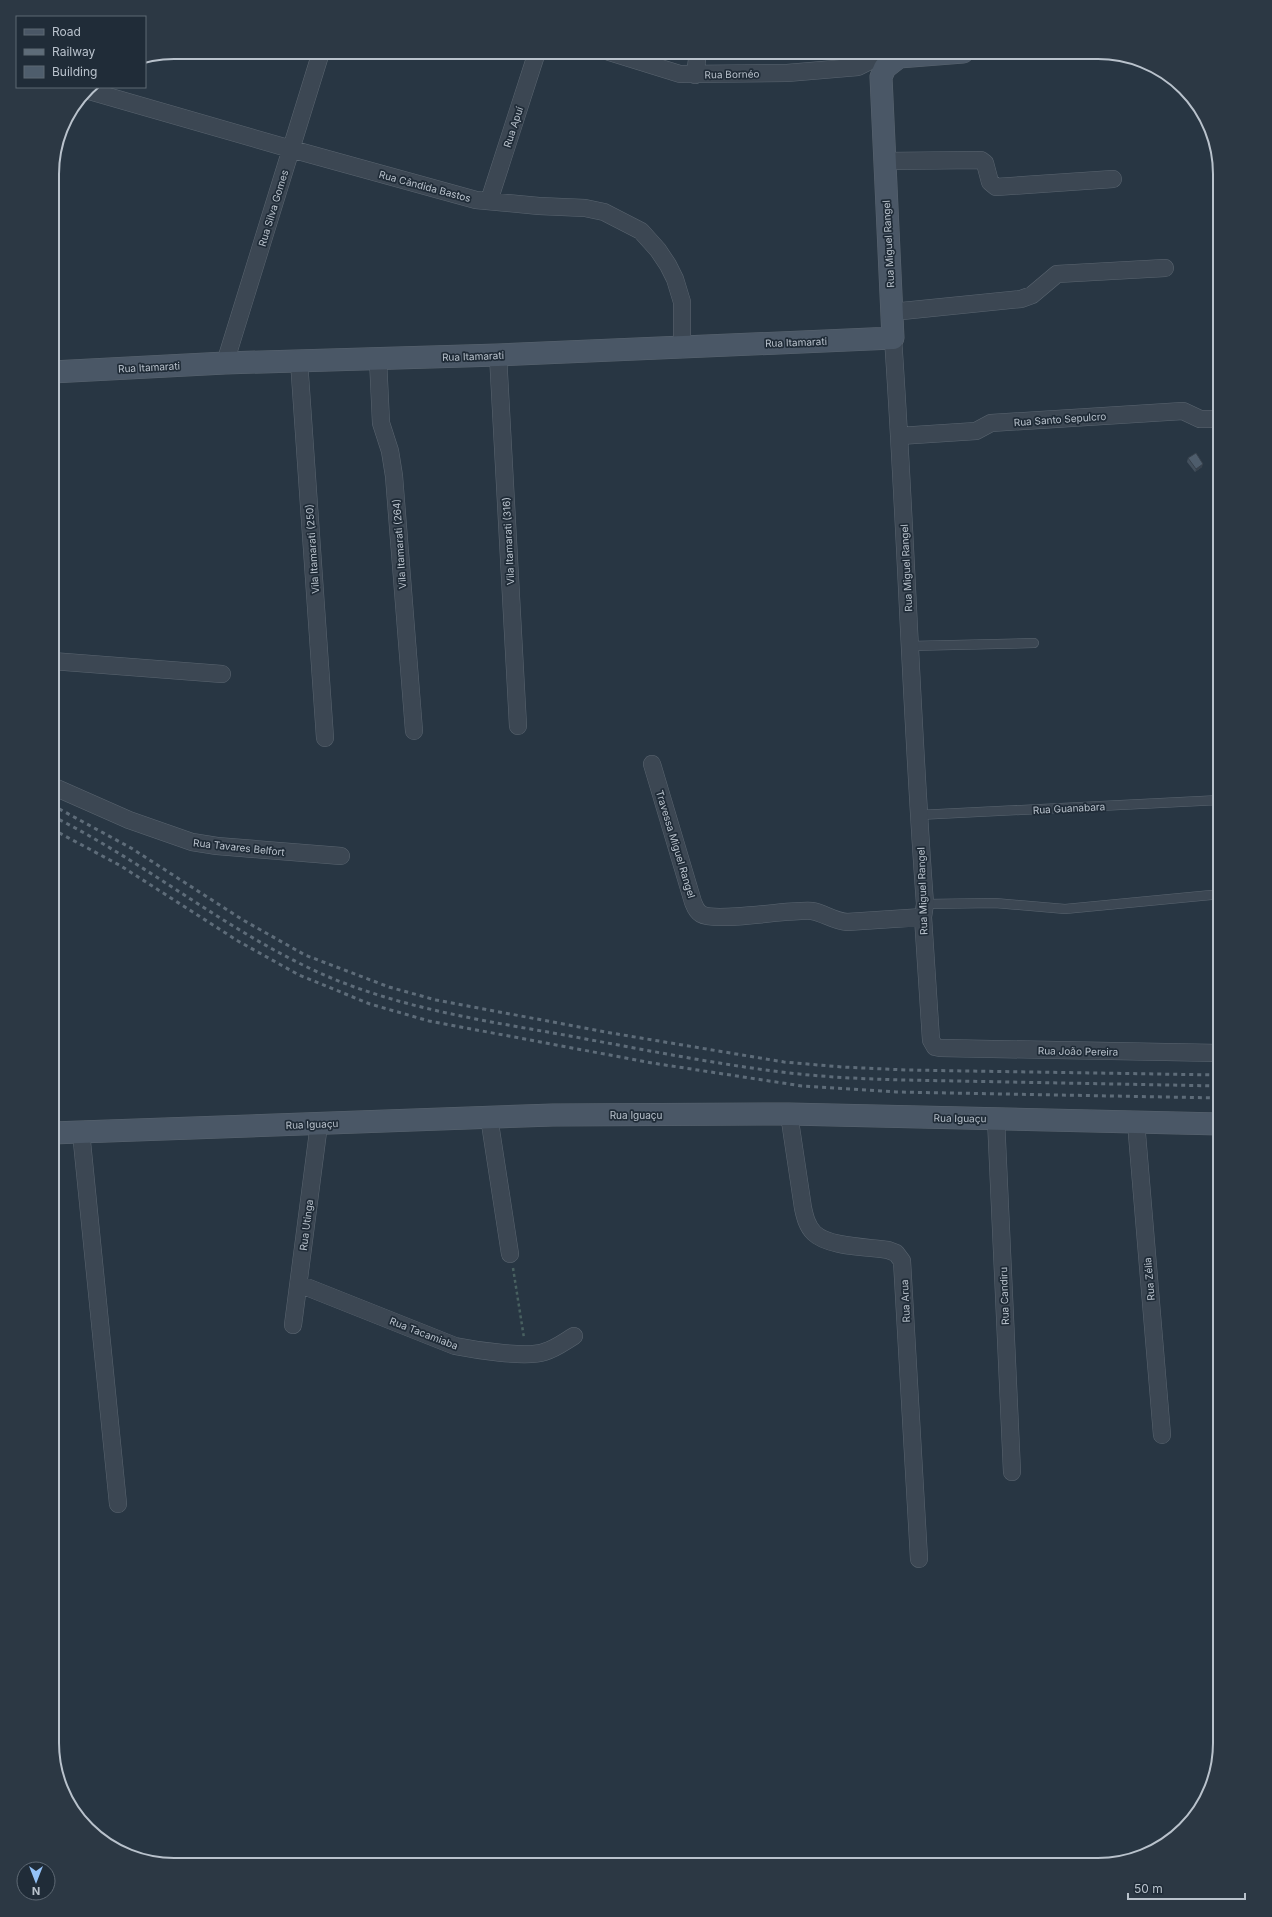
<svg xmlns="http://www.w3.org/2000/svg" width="1272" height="1917" font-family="Inter,sans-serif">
	<rect width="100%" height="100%" fill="#283643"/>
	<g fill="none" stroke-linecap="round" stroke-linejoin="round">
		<g stroke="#5a6570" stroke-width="10">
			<path id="service" d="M910 646 1034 643
				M918 815 1220 800
				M925 904 995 903 1065 909 1211 895"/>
		</g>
		<g stroke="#5a6570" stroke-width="18">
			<path id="minor" d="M609 52 680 74 787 73 858 67 868 62 874 52
				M695 75 698 52
				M86 90 291 149 476 200 539 206 585 208 604 212 641 231 658 250 668 265 675 279 682 302V347
				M884 161 981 160 985 163 990 182 996 187 1113 179
				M489 201 537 52
				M892 312 1021 299 1032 295 1057 274 1165 268
				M893 338C906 527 911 716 925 904L923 917 931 1040 935 1047 940 1048 1220 1053
				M498 355 518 726
				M378 359 381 423 390 451 394 476 414 731
				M299 361 325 738
				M225 363 321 52
				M899 436 976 431 991 423 1183 411 1200 419H1220
				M52 661 222 674
				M652 764 693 902C695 907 696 911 701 914 716 923 789 909 812 911 824 913 834 921 847 922L923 917
				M52 786 129 820 192 842 217 846 341 856
				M789 1114 803 1208C805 1217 807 1226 814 1233 828 1247 869 1247 888 1250L896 1253 902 1261 919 1559
				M489 1117 510 1254
				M996 1119 1012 1472
				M1136 1122 1162 1435
				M81 1132 118 1504
				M299 1284 455 1346C475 1350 526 1358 544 1352 555 1349 564 1342 574 1336
				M293 1325 319 1124"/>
		</g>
		<g stroke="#5a6570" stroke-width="23">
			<path id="secondary" d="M52 372 225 363 498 355 893 338 881 77 885 68 899 57 963 52
				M52 1133 553 1115 789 1114 1220 1124"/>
		</g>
		<path stroke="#486060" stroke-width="2.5" stroke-dasharray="3 3" stroke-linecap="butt" d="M513 1268 524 1338"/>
		<use href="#service" stroke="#3c4753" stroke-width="9"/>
		<use href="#minor" stroke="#3c4753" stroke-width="17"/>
		<use href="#secondary" stroke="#4a5766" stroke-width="22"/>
		<path stroke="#5e6c79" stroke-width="3" stroke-dasharray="4 4" stroke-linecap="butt" d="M52 805 131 848 243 920 305 955 389 987 436 1000 611 1033 784 1062 842 1067 906 1070 1220 1075
			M52 816C141 860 218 924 307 967 389 1007 481 1020 570 1036 640 1049 710 1063 781 1072 822 1077 863 1079 904 1080L1220 1086
			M52 829 121 866 238 941 299 975 370 1004 429 1021 652 1063 802 1086 896 1092 1220 1098"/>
	</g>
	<path fill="#43505d" d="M1188 458 1202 467 1195 472 1187 462Z"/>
	<path fill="#37414c" d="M1203 464 1202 467 1195 472 1196 469Z"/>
	<path fill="#4e5d6c" stroke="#37414c" d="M1196 453 1203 464 1196 469 1188 458Z"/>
	<g text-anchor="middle" stroke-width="3.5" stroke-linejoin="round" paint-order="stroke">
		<g font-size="10" fill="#b9c2cc" stroke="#202c38">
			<text transform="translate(732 74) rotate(-1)" y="4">Rua Bornéo</text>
			<text transform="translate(513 127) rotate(-72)" y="4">Rua Apuí</text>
			<text transform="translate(425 186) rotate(15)" y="4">Rua Cândida Bastos</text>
			<text transform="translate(273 208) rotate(-73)" y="4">Rua Silva Gomes</text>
			<text transform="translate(888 244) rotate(-93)" y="4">Rua Miguel Rangel</text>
			<text transform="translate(796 342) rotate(-2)" y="4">Rua Itamarati</text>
			<text transform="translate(473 356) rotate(-2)" y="4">Rua Itamarati</text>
			<text transform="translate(149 367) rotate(-3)" y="4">Rua Itamarati</text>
			<text transform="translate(1060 419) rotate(-4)" y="4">Rua Santo Sepulcro</text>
			<text transform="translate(508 541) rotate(-93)" y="4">Vila Itamarati (316)</text>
			<text transform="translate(399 544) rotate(-94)" y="4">Vila Itamarati (264)</text>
			<text transform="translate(312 549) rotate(-94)" y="4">Vila Itamarati (250)</text>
			<text transform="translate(906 568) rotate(-93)" y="4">Rua Miguel Rangel</text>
			<text transform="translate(1069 808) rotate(-3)" y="4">Rua Guanabara</text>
			<text transform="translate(676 844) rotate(73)" y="4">Travessa Miguel Rangel</text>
			<text transform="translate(239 847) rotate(6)" y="4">Rua Tavares Belfort</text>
			<text transform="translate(922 891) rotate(-92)" y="4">Rua Miguel Rangel</text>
			<text transform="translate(1078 1051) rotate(1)" y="4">Rua João Pereira</text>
			<text x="636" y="1119">Rua Iguaçu</text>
			<text transform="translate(960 1118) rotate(1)" y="4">Rua Iguaçu</text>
			<text transform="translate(312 1124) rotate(-2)" y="4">Rua Iguaçu</text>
			<text transform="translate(306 1225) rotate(-83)" y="4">Rua Utinga</text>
			<text transform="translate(1149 1279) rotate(-95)" y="4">Rua Zélia</text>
			<text transform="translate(1004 1296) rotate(-92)" y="4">Rua Candiru</text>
			<text transform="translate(905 1301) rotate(-93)" y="4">Rua Arua</text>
			<text transform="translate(424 1333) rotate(21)" y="4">Rua Tacamiaba</text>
		</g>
	</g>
	<path d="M0 0H1272V1917H0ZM174 59H1098A115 115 0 0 1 1213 174V1743A115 115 0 0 1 1098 1858H174A115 115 0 0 1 59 1743V174A115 115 0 0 1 174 59Z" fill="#2c3844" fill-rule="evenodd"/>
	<path fill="none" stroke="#b9c2cc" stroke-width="2" d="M174 59H1098A115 115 0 0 1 1213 174V1743A115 115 0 0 1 1098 1858H174A115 115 0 0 1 59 1743V174A115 115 0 0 1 174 59Z"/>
	<rect x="16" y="16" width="130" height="72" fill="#202c38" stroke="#5d6873"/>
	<rect x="24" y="29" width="20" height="6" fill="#4a5766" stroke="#5d6873"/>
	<text x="52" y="36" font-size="12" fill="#b9c2cc">Road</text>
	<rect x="24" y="49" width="20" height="6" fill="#5e6c79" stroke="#5d6873"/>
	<text x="52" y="56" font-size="12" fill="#b9c2cc">Railway</text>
	<rect x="24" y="66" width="20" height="12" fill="#4e5d6c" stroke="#5d6873"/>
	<text x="52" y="76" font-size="12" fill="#b9c2cc">Building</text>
	<g transform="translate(36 1881) rotate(180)"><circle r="19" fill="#202c38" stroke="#5d6873"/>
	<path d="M0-3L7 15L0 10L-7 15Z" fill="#94c2f7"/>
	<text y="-6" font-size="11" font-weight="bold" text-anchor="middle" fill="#b9c2cc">N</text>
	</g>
	<path d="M1128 1893v6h117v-6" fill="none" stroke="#b9c2cc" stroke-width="2"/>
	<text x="1134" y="1893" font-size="12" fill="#b9c2cc" stroke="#202c38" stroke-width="3" paint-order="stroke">50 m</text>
</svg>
